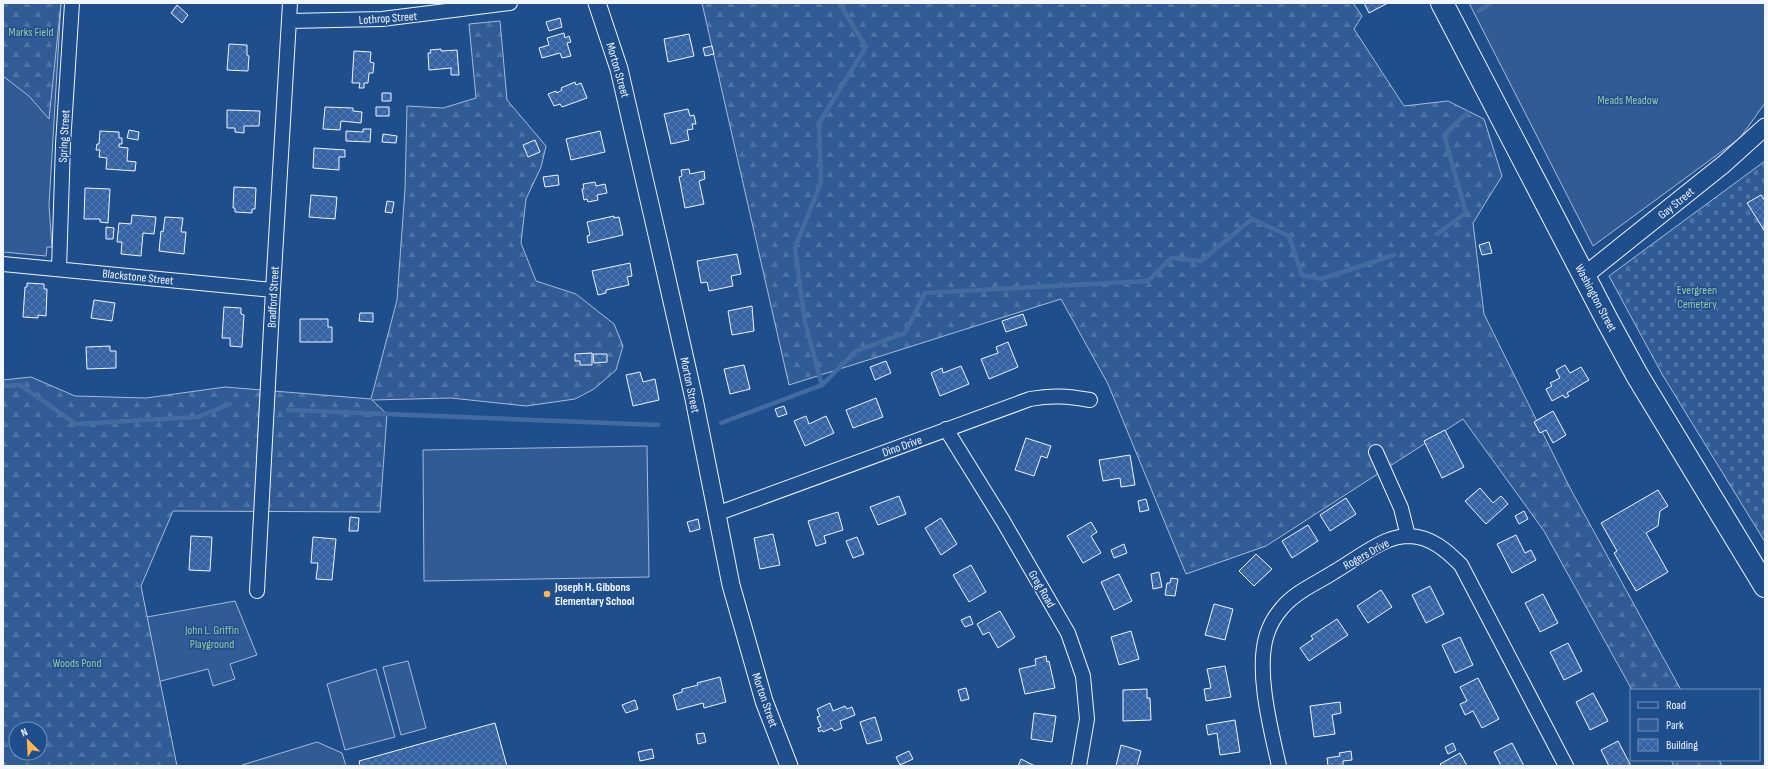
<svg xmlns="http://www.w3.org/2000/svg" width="1768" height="769" font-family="'Sofia Sans Condensed',sans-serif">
	<defs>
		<pattern id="forest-firs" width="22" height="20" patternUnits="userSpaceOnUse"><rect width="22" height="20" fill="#305b95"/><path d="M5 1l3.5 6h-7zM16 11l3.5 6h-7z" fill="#4e73a5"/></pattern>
		<pattern id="cemetery-stones" width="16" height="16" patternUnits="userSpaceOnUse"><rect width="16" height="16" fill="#305b95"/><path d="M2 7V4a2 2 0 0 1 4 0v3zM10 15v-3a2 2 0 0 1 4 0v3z" fill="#4e73a5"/></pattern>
		<pattern id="building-cross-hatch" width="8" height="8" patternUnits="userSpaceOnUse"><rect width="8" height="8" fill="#3563a3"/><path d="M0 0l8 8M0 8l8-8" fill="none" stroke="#537ab1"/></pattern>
	</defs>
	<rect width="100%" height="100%" fill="#1f4e8c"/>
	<path fill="#305b95" stroke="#a8bbd7" d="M3 3H61L49 205 52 247H47L46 256 3 252Z
		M1471 3H1765V103L1740 138 1593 246 1470 5Z
		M647 446 649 577 424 581 423 450Z
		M235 601 257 655 230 664 235 679 213 686 208 669 157 682 147 617Z
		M408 661 426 728 401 735 383 667Z
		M376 669 395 737 345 750 327 684Z
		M317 742 342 753 346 766H239Z"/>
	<path fill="url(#forest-firs)" stroke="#a8bbd7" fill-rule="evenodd" d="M3 3H61L49 119 29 96 3 76Z
		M702 3H1353L1362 16 1354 29 1404 106 1448 101 1484 119 1502 176 1473 223 1484 314 1570 488 1681 690H1632L1544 531 1463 419 1266 546 1186 574 1108 384 1061 299 789 385Z
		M500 21 507 100 546 146 541 167 526 199 521 243 536 281 576 294 614 324 623 346 616 370 594 389 575 399 526 406 451 398 372 400 387 414 380 512 173 511 141 586 177 766H3V380L31 377 75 396 146 398 225 387 371 399 397 300 405 189 407 106 443 108 476 98 469 24ZM16 729H40V753H16Z
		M1671 760H1719L1722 766H1674Z"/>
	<path fill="url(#cemetery-stones)" stroke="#a8bbd7" d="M1765 161V542L1662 374 1609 276Z"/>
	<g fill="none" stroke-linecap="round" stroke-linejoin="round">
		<path stroke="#446ba0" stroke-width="4.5" d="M1479 11 1491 3
			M1437 234 1466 213 1444 135 1467 113
			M822 385 805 322 795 248 821 182 819 123 866 47 843 9V3
			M3 386 20 385 76 424 198 417 230 404
			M288 410 658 425
			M721 423 822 385 856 351 905 333 925 293 1148 281 1171 258 1201 261 1252 219 1289 236 1302 275 1321 279 1394 255"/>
	</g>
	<path fill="url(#building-cross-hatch)" stroke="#f2f6ff" d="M1364 3H1388L1369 13Z
		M177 5 188 15 182 23 171 13Z
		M560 18 562 27 549 31 546 22Z
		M564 33 565 38 569 36 571 42 567 43 571 56 562 58 560 53 542 58 539 48 549 45 547 38Z
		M689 34 694 56 668 62 664 39Z
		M229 44 247 45V55L249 56 248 71 227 70Z
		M712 46 714 54 705 56 703 48Z
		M441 49V51L457 50 459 75H451V68L429 70 428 53H431L430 50Z
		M354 51 371 52 370 62 374 63 373 73H369L368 83H364V88H359L360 83H352Z
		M575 82 576 85 581 83 587 98 562 107 560 104 554 106 548 94 556 91 557 93 562 90 561 88Z
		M382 93H391V101H382Z
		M325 107 353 108V111L362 112 361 123 341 121 340 130 323 129Z
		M376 107H389V116H376Z
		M688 109 690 116 694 115 696 124H692L693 129 687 130 689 140 671 144 664 114Z
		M227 110 260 111 259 126H244V133L235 132V128H227Z
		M363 129H371L370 142 346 141V131L363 132Z
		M129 130 139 132 138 140 127 138Z
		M100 131 119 132V138H122V144H119V147L128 148 127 161 136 162 135 171 106 169 107 158 99 157 100 150H96L97 144H99Z
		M600 131 605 152 571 160 566 139Z
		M383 134 397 136 396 143 382 142Z
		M535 140 540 152 528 157 523 145Z
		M314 148 345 150V157H339V170L313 168Z
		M689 169 690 174 704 171 705 179 699 181 704 204 685 208 679 177 682 176 681 170Z
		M558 175 559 185 545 187 543 177Z
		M595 182 596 186 605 184 607 193 597 195 598 200 588 202 587 199 584 200 582 189H584L583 184Z
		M234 187 256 188 255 209H252V213L235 212V208H233Z
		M85 188 110 189 108 223 100 222V219H84Z
		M311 195 337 197 335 219 309 217Z
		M1761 195 1765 201 1764 230 1747 203Z
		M387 201 394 202 392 213 385 212Z
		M132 215 156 217 154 234 143 233 141 256 121 254 122 242H117L119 223 131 224Z
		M614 216V218L619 217 623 235 588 243 587 236 590 235 587 222Z
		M165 217 183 218 181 232H186L184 254 159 251 161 231 163 232Z
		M106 227 114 228 113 239H106Z
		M1489 242 1492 253 1482 255 1479 245Z
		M737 254 741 274 731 276 733 286 709 291 707 282 701 283 697 261Z
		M630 263 632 276 627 277 629 285 606 290V293L598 295 592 271Z
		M27 283 44 284V289H47L46 316 38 315V318L23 317 25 287H27Z
		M94 300 115 303 112 321 91 318Z
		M752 306 754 331 732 335 728 311Z
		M224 307 241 308V314L244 315 242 347 230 346V338H222Z
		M360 313H373V322L359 321Z
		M1023 314 1027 325 1006 332 1002 321Z
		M300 319H328V327H332V342H300Z
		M1008 342 1018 367 989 379 981 359 998 353 996 347Z
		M110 346V351H116V368L87 369 86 347Z
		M592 353V365H580V361H575V354Z
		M593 354H607V362L594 363Z
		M886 361 891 373 875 380 870 367Z
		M744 365 750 389 730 394 724 369Z
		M1565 365 1570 373 1581 367 1589 380 1567 393 1569 396 1565 398 1563 395 1552 401 1546 389 1552 386 1550 383 1560 378 1556 370Z
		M961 366 969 384 940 396 931 373 942 368 943 373Z
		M640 372 643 382 655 379 659 400 633 406 626 375Z
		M876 398 883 417 853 428 846 410Z
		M784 406 787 414 778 417 775 409Z
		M1553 411 1566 435 1553 443 1546 430 1540 433 1534 422Z
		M806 416 809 424 826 416 834 433 805 446 794 421Z
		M1445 430 1464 467 1442 478 1424 441Z
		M1026 438 1051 446 1047 458 1041 456 1034 476 1015 470Z
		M1130 455 1135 485 1121 487 1120 478 1103 481 1099 460Z
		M1480 488 1493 503 1501 496 1508 504 1486 524 1465 501Z
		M1658 490 1668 506 1660 511 1658 526 1646 533 1668 572 1636 591 1614 553 1617 551 1601 523Z
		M899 496 906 514 878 525 870 507Z
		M1346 498 1356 514 1330 531 1320 515Z
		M1146 499 1149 510 1140 512 1138 501Z
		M1524 511 1528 519 1519 524 1515 516Z
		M838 512 843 530 824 536 826 543 816 546 808 521Z
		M350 517 359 518 358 531H349Z
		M941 518 957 544 941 555 925 528Z
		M698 519 700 529 690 532 687 522Z
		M1091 522 1097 532 1091 536 1101 553 1083 563 1067 536Z
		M1308 525 1318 541 1292 558 1282 541Z
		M773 534 780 565 760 569 754 538Z
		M1516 535 1525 553 1531 550 1536 560 1512 573 1497 544Z
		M191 536 212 537 210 571 189 570Z
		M313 537 336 539 332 580 316 579 318 563H311Z
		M857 537 864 554 853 558 846 541Z
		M1124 544 1127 553 1114 558 1111 550Z
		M1256 554 1272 569 1254 586 1239 571Z
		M971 565 986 592 969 602 953 575Z
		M1159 572 1162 587 1153 589 1151 574Z
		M1119 574 1132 601 1114 610 1101 582Z
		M1171 578 1178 579 1175 596 1165 595 1167 583H1170Z
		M1430 586 1444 614 1426 623 1412 595Z
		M1381 590 1392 607 1368 623 1357 606Z
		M1543 594 1558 623 1540 632 1525 603Z
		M1214 604 1233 609 1225 640 1205 635Z
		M1000 611 1015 637 998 648 989 632 983 635 977 624Z
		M970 616 973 624 965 627 961 620Z
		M1337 619 1348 635 1309 661 1300 648 1313 639 1311 636Z
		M1131 631 1139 659 1119 665 1111 637Z
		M1460 637 1473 665 1455 673 1442 645Z
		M1568 643 1582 671 1564 680 1550 652Z
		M1046 656 1047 662 1049 661 1055 688 1025 694 1019 669 1036 665 1035 659Z
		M1225 666 1231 697 1206 701 1204 689 1211 688 1207 669Z
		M720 677 726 702 704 708 703 703 677 710 673 695 682 692V689L698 685 697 683Z
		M1478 678 1499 719 1482 728 1473 711 1465 715 1460 704 1467 701 1460 687Z
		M966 688 969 699 961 701 958 690Z
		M1147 689V698H1150L1151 720 1123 721V690Z
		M1593 693 1608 721 1590 730 1576 702Z
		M635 700 638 709 626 713 622 705Z
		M1340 702 1341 713 1332 715 1335 734 1314 737 1310 706Z
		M830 703 833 711 845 706 847 709 852 707 855 715 840 721 842 728 834 731 832 728 823 732 822 730 819 732 818 728 821 727 817 717 820 716 817 709Z
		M1034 713 1056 716 1052 742 1031 739Z
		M875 717 882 740 867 744 860 722Z
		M1235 720 1240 752 1220 755 1217 733 1208 735 1206 725Z
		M495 723 507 766H360L359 761Z
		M704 733 706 742 698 744 696 734Z
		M1618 741 1631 766H1609L1601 750Z
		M1453 743 1456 750 1448 754 1445 747Z
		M1512 743 1524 766H1501L1494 752Z
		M1121 745 1141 751 1137 766H1116Z
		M652 749 654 758 640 761 638 752Z
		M909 751 913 759 900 765 896 757Z
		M1351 751 1352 760 1343 761V766H1328L1327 758 1340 756 1339 753Z
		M1460 753 1467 766H1442L1440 764Z
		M1021 759 1035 766H1018Z"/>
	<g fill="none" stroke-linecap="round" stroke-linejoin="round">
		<g stroke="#f2f6ff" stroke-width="16">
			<path id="minor" d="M289 21 382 19 510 3
				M3 264 273 290
				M59 269 63 144 72 3
				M946 429 1003 521 1068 633 1083 676 1087 719 1079 766
				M1376 452 1401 508 1408 536
				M716 514 1030 399C1052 395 1067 396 1090 400
				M257 591 273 290 290 3
				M1279 766C1271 730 1255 670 1267 634 1270 625 1275 616 1282 608 1295 592 1317 583 1334 572 1351 562 1368 549 1386 541 1393 538 1402 536 1410 536 1431 537 1446 550 1461 565L1566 766"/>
		</g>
		<g stroke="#f2f6ff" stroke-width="19">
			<path id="tertiary" d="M597 3 619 69 658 239 694 399 731 585 764 701 789 766
				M1584 276 1724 164 1765 127"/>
		</g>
		<g stroke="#f2f6ff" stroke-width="24">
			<path id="primary" d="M1442 3 1607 320 1637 375 1765 586"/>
		</g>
		<use href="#minor" stroke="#1f4e8c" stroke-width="14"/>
		<use href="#tertiary" stroke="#1f4e8c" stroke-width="17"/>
		<use href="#primary" stroke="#1f4e8c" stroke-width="22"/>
	</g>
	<circle fill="#ffb74d" stroke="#1f4e8c" stroke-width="1.5" cx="547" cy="594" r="4"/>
	<g text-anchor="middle" stroke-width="3" stroke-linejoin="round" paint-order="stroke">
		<g font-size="12" fill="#f2f6ff" stroke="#1f4e8c">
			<text transform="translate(388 18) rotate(-4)" y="4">Lothrop Street</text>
			<text transform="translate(618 70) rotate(74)" y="4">Morton Street</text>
			<text transform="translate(64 136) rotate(-87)" y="4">Spring Street</text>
			<text transform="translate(1676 203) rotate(-39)" y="4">Gay Street</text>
			<text transform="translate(138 277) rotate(6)" y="4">Blackstone Street</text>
			<text transform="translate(273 297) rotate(-87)" y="4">Bradford Street</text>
			<text transform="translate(1596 298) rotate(62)" y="4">Washington Street</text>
			<text transform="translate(690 385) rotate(78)" y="4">Morton Street</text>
			<text transform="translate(902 446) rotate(-20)" y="4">Dino Drive</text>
			<text transform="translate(1366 554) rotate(-29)" y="4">Rogers Drive</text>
			<text transform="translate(1042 589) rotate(60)" y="4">Greg Road</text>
			<text transform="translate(765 700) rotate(71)" y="4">Morton Street</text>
		</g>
		<g font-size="12" fill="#97c8a6" stroke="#1f4e8c">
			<text x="31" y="36">Marks Field</text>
			<text x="1628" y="104">Meads Meadow</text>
			<text x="1697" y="294">Evergreen<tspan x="1697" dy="14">Cemetery</tspan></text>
			<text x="212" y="634">John L. Griffin<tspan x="212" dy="14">Playground</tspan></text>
			<text x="77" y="667">Woods Pond</text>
		</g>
		<g font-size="12" font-weight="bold" fill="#f2f6ff" stroke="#1f4e8c" text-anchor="start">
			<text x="555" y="591">Joseph H. Gibbons<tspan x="555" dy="14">Elementary School</tspan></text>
		</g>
	</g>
	<rect width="1768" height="769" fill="none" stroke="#f2f6ff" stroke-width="8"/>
	<rect x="1630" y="689" width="130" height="72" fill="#1f4e8c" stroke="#7391ba"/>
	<rect x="1638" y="702" width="20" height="6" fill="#1f4e8c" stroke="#7391ba"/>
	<text x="1666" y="709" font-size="12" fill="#f2f6ff">Road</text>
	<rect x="1638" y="719" width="20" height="12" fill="#305b95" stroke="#7391ba"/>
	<text x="1666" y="729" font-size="12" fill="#f2f6ff">Park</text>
	<rect x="1638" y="739" width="20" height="12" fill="url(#building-cross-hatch)" stroke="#7391ba"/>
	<text x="1666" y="749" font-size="12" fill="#f2f6ff">Building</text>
	<g transform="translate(28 741) rotate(336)"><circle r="19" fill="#1f4e8c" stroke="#7391ba"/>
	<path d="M0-3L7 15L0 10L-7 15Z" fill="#ffb74d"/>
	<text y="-6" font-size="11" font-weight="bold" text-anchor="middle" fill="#f2f6ff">N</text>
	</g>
</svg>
